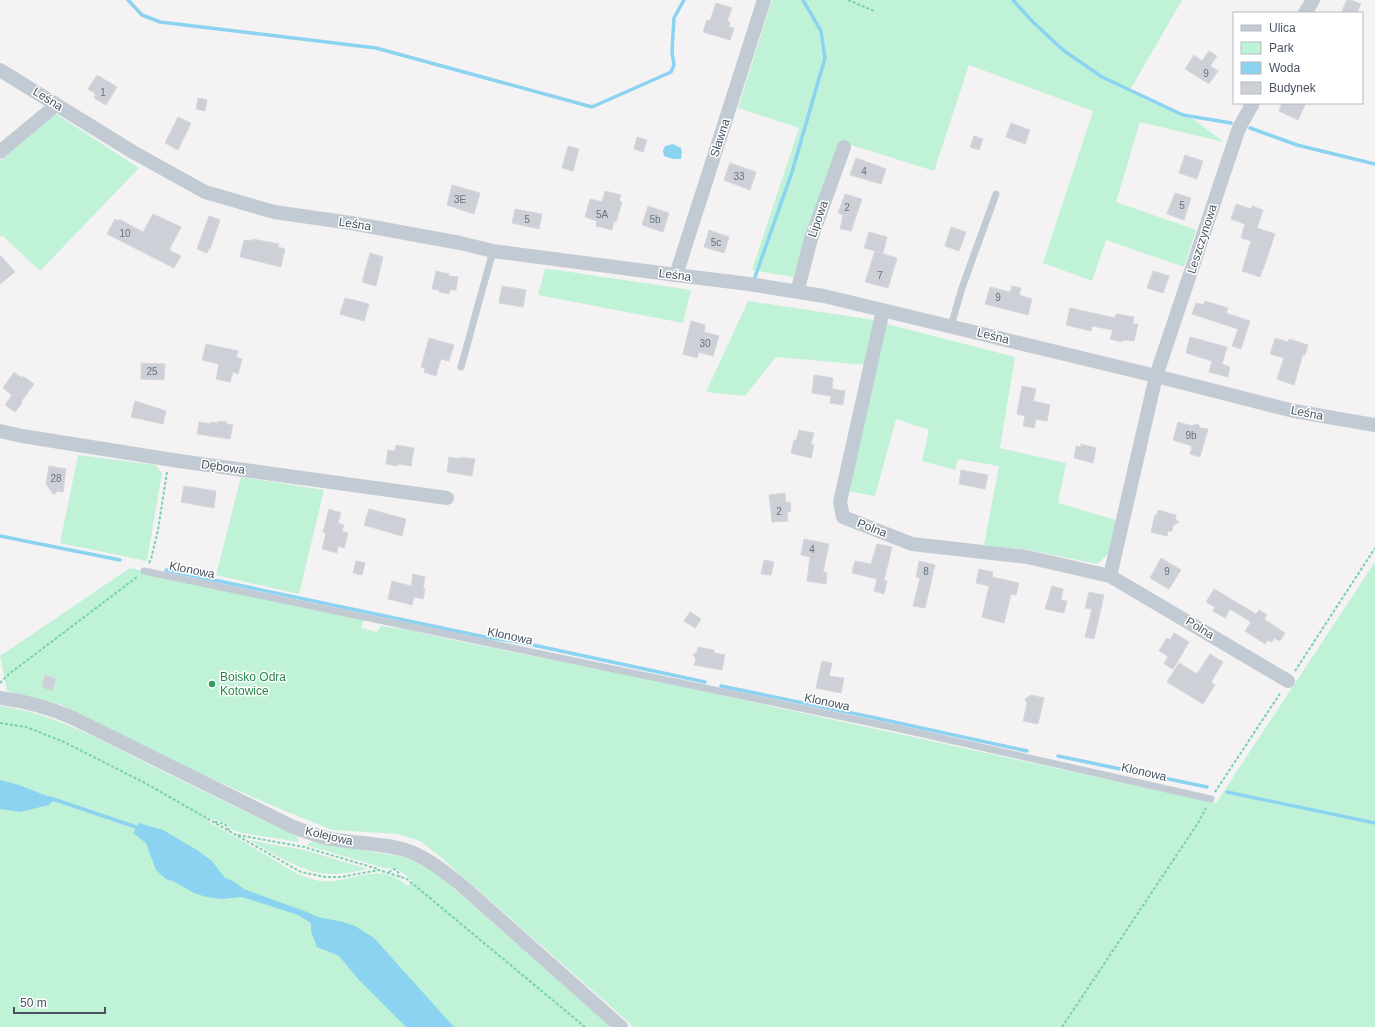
<svg xmlns="http://www.w3.org/2000/svg" width="1375" height="1027" font-family="Arial,sans-serif">
	<rect width="100%" height="100%" fill="#f4f2f2"/>
	<path fill="#c0f2d7" d="M772 0H1182L1130 90 1144 99 1193 119 1224 142 1140 122 1116 202 1196 230 1184 267 1106 240 1092 281 1043 263 1093 111 969 65 934 171 842 142 793 277 752 270 799 128 738 108Z
		M56 114 139 168 40 271 2 235 0 237V161Z
		M545 269 557 270 691 290 683 323 538 295Z
		M748 301 874 320 867 365 776 357 745 396 706 392Z
		M887 324 1015 357 1000 448 1066 463 1058 503 1116 520 1108 554 1097 564 1030 550 984 545 999 466 958 459 955 470 922 461 929 430 896 419 875 496 847 491Z
		M78 455 155 465 162 473 147 561 60 543Z
		M241 477 324 490 299 594 216 575Z
		M1375 562V1027H634L437 854 420 841 398 834 332 830 273 806 199 773 59 704 7 691 0 656 130 568 364 619 361 628 377 632 381 626 410 630 448 639 628 675 1216 803Z
		M0 706C54 713 104 742 152 766 200 790 248 813 297 836L299 842 241 833 230 828 226 823 209 818 207 821C227 832 247 844 268 856 284 866 301 878 320 881 352 885 376 859 408 886L413 881 397 869 384 868 306 845 312 842 404 857 422 864 435 872 611 1027H0Z
		M249 840 304 850 368 869C357 871 345 874 334 874 305 875 273 853 249 840Z"/>
	<path fill="#8bd3f0" d="M673 144 681 148 682 152 681 159H673L664 156 663 151 665 146Z
		M0 780 19 785 55 799 49 805 20 812 0 809Z
		M139 823 163 830 197 850 212 861 225 878 233 881 244 889 307 912 318 917 343 922 355 926 374 938 454 1027H406L358 979 339 956 317 947 311 931V923L298 915 242 897 222 899 206 897 194 893 173 881 166 879 156 870 146 843 133 833Z"/>
	<g fill="none" stroke-linecap="round" stroke-linejoin="round">
		<path stroke="#8bd3f0" stroke-width="3.5" d="M128 0 142 15 160 22 376 48 592 107 671 72 674 65 672 52 674 18 684 0
			M1013 0 1033 22 1063 50 1102 77 1183 115 1231 123
			M1250 128 1297 145 1375 164
			M755 277 792 172 825 58 821 31 803 0
			M0 536 120 560
			M166 570 485 637 519 642 705 682
			M721 686 871 717 1027 751
			M1058 756 1207 787
			M1227 792 1375 823
			M50 798 136 827 140 830"/>
	</g>
	<path fill="#cdd0d6" stroke="#d5d7dd" d="M1347 0H1351L1361 4 1357 13H1341Z
		M716 3 732 8 727 21 730 22 729 27 734 28 730 40 703 32 707 20 710 21Z
		M1209 51 1217 56 1210 66 1218 71 1209 84 1185 69 1194 55 1202 61Z
		M97 75 117 87 106 105 94 98 96 94 88 89Z
		M198 98 207 100 205 111 196 109Z
		M1282 103H1306L1298 120 1279 111Z
		M178 117 191 123 178 150 165 143Z
		M1011 123 1030 130 1025 144 1006 137Z
		M974 136 983 139 979 150 970 147Z
		M637 137 647 140 643 152 634 149Z
		M568 146 579 149 573 171 562 168Z
		M1185 155 1203 161 1197 179 1179 173Z
		M856 158 886 169 881 184 850 175Z
		M730 163 756 172 750 190 724 180Z
		M452 185 480 193 474 214 447 205Z
		M605 191 621 195 619 201 622 202 616 222 614 221 612 230 596 226 597 221 585 217 590 199 602 202Z
		M1175 193 1191 198 1184 220 1167 214Z
		M845 194 862 199 851 231 840 229 843 215 838 213Z
		M1236 204 1251 209 1252 206 1263 210 1257 228 1275 234 1263 270H1262L1260 277 1242 271 1251 241 1241 238 1245 224 1231 219Z
		M648 206 669 213 663 232 642 225Z
		M515 209 542 214 539 229 512 223Z
		M153 214 181 227 169 250 181 256 174 268 107 234 115 219 118 221 119 219 143 232Z
		M209 216 220 220 210 249 209 248 207 253 197 249Z
		M951 227 966 232 959 251 945 246Z
		M709 230 729 237 724 253 704 247Z
		M869 232 887 237 883 253 864 248Z
		M252 239 279 244 278 247 285 249 281 267 240 257 244 240 252 241Z
		M875 251 897 258 888 288 865 282Z
		M370 253 383 257 376 286 362 282Z
		M0 255 15 272 0 284Z
		M436 271 449 274 448 276 458 277 456 290H450L449 294 439 292V290L432 289Z
		M1153 271 1169 276 1163 293 1147 288Z
		M502 286 526 290 523 307 499 303Z
		M1012 286 1021 288 1019 295 1032 299 1028 315 985 304 990 287 1010 292Z
		M345 298 369 304 364 321 340 314Z
		M1205 301 1228 308 1226 313 1250 321 1241 349 1232 346 1238 329 1192 314 1196 303 1204 305Z
		M1070 308 1115 318 1116 314 1134 317 1133 324H1138L1134 341 1123 340 1122 342 1110 339 1113 330 1092 326 1091 331 1066 325Z
		M691 321 705 325 704 332 719 336 713 356 699 352 697 358 683 354Z
		M1190 337 1227 347 1222 364 1230 367 1228 377 1209 372 1212 361 1186 353Z
		M429 338 454 345 449 361 441 359 436 376 424 372 425 368 421 367Z
		M1275 338 1288 342 1289 339 1308 345 1305 355 1303 354 1294 385 1277 379 1284 358 1270 354Z
		M206 344 238 351 236 357 242 359 238 374 233 372 230 382 216 379 219 364 202 360Z
		M141 363 165 364 164 380 141 379Z
		M14 372 22 378 23 376 34 384 21 402 22 403 15 412 5 405 12 395 3 388Z
		M814 375 833 378 832 389 845 391 843 405 830 403 831 396 812 393Z
		M1022 386 1036 389 1033 401 1050 405 1047 421 1036 419 1034 428 1023 426 1025 416 1017 414Z
		M135 401 166 411 163 424 131 417Z
		M218 421 227 422 226 424 233 425 230 439 197 434 199 422 211 424V422L218 423Z
		M1178 422 1192 426 1195 424 1199 425 1200 428 1208 429 1200 457 1190 454 1192 446 1173 440Z
		M799 430 814 433 811 444 814 445 811 458 791 453 794 440 796 441Z
		M1081 444 1096 448 1093 463 1074 458 1076 446 1081 447Z
		M396 445 414 448 411 466 398 464 397 466 386 464 388 450 395 451Z
		M449 457 460 459V457L475 459 472 476 447 472Z
		M49 466 66 469 63 492 57 491 54 495 46 484Z
		M961 470 988 475 985 489 959 484Z
		M184 486 216 491 214 508 181 502Z
		M785 493 786 503 790 502 791 511 787 512 788 521 772 522 769 495Z
		M329 509 341 513 338 523 344 525 342 531 348 533 344 548 338 546 337 553 322 549 326 533 323 532Z
		M369 509 406 519 402 536 364 525Z
		M1158 510 1176 515 1175 518 1179 522 1173 525 1172 531H1168L1167 536 1151 532 1155 515H1157Z
		M804 539 829 544 823 572 827 573 826 584 807 581 810 557 801 555Z
		M877 544 892 547 884 580H883L887 581 884 594 874 591 877 579 852 573 855 561 871 564Z
		M1161 558 1181 570 1169 589 1150 578Z
		M764 560 774 562 771 575 761 574Z
		M356 561 365 563 362 575 353 573Z
		M919 561 935 565 925 608 913 606 920 578 916 577Z
		M979 569 993 572 992 577 1019 583 1016 595 1011 594 1004 623 982 617 989 586 976 583Z
		M413 574 425 577 423 588 425 589 423 599 414 597 412 605 388 599 392 581 411 586Z
		M1052 586 1063 589 1061 600 1067 601 1064 613 1045 609Z
		M1214 589 1256 614 1259 610 1267 615 1264 619 1285 633 1280 641 1274 638 1272 642 1268 640 1265 644 1245 631 1251 622 1230 609 1225 618 1213 611 1215 607 1206 602Z
		M1089 592 1104 595 1094 639 1085 637 1092 609 1085 608Z
		M690 612 701 619 695 628 684 621Z
		M1174 633 1189 642 1173 669 1164 664 1168 656 1159 651 1167 638 1170 640Z
		M698 647 714 650V653L725 655 722 670 694 665 696 659 693 655 697 652Z
		M1210 654 1223 662 1211 682 1215 685 1203 704 1167 682 1179 663 1197 674Z
		M822 661 832 663 829 676 844 678 841 693 816 688Z
		M45 675 56 679 52 691 42 687Z
		M1031 695 1044 698 1038 724 1023 721 1027 704 1025 699Z"/>
	<g fill="none" stroke-linecap="round" stroke-linejoin="round">
		<path stroke="#76d2ac" stroke-width="2" stroke-dasharray="3 2" stroke-linecap="butt" d="M848 0 874 11
			M149 563 151 559 158 530 167 472
			M1295 671 1375 548
			M0 683 9 674 137 577
			M0 723 26 727 64 742 145 783 301 872 325 877H341L379 870 407 879 585 1027
			M1215 792 1281 692
			M215 822 225 824 229 830
			M238 835 304 847 378 869
			M389 872 393 869 397 870 400 877
			M1062 1027 1198 823 1206 808"/>
		<path stroke="#c2cbd3" stroke-width="7" d="M951 326 962 288 996 194
			M461 367 493 251
			M144 571 901 729 1211 799"/>
		<path stroke="#c2cbd3" stroke-width="14" d="M1305 13 1313 0
			M0 70 133 152 205 192 274 212 351 223 460 243 493 251 676 275 749 284 824 296 1156 376 1294 411 1375 425
			M1253 103 1239 128 1156 376 1110 576 1288 681
			M0 152 49 111 55 103
			M676 275 764 0
			M797 292 811 239 844 147
			M883 310 840 502 843 517 912 544 1027 557 1110 576
			M0 431 22 436 179 461 447 498
			M0 698C25 701 50 708 73 718L291 826C304 831 318 837 332 839 358 844 387 843 411 852 429 859 446 873 460 884L621 1027"/>
	</g>
	<circle fill="#2e9e5b" stroke="#fff" stroke-width="1.5" cx="212" cy="684" r="4"/>
	<g text-anchor="middle" stroke-width="3" stroke-linejoin="round" paint-order="stroke">
		<g font-size="10" fill="#69727e">
			<text x="1206" y="77">9</text>
			<text x="103" y="96">1</text>
			<text x="864" y="175">4</text>
			<text x="739" y="180">33</text>
			<text x="460" y="203">3E</text>
			<text x="1182" y="209">5</text>
			<text x="847" y="211">2</text>
			<text x="602" y="218">5A</text>
			<text x="527" y="223">5</text>
			<text x="655" y="223">5b</text>
			<text x="125" y="237">10</text>
			<text x="716" y="246">5c</text>
			<text x="880" y="279">7</text>
			<text x="998" y="301">9</text>
			<text x="705" y="347">30</text>
			<text x="152" y="375">25</text>
			<text x="1191" y="439">9b</text>
			<text x="56" y="482">28</text>
			<text x="779" y="515">2</text>
			<text x="812" y="553">4</text>
			<text x="926" y="575">8</text>
			<text x="1167" y="575">9</text>
		</g>
		<g font-size="12" fill="#485360" stroke="#fff">
			<text transform="translate(48 99) rotate(32)" y="4">Leśna</text>
			<text transform="translate(720 138) rotate(-72)" y="4">Sławna</text>
			<text transform="translate(818 219) rotate(-71)" y="4">Lipowa</text>
			<text transform="translate(355 224) rotate(9)" y="4">Leśna</text>
			<text transform="translate(1202 239) rotate(-72)" y="4">Leszczynowa</text>
			<text transform="translate(675 275) rotate(7)" y="4">Leśna</text>
			<text transform="translate(993 336) rotate(14)" y="4">Leśna</text>
			<text transform="translate(1307 413) rotate(11)" y="4">Leśna</text>
			<text transform="translate(223 467) rotate(8)" y="4">Dębowa</text>
			<text transform="translate(872 528) rotate(21)" y="4">Polna</text>
			<text transform="translate(192 570) rotate(11)" y="4">Klonowa</text>
			<text transform="translate(1200 628) rotate(31)" y="4">Polna</text>
			<text transform="translate(510 636) rotate(12)" y="4">Klonowa</text>
			<text transform="translate(827 702) rotate(12)" y="4">Klonowa</text>
			<text transform="translate(1144 772) rotate(13)" y="4">Klonowa</text>
			<text transform="translate(329 836) rotate(13)" y="4">Kolejowa</text>
		</g>
		<g font-size="12" fill="#27864d" stroke="#fff" text-anchor="start">
			<text x="220" y="681">Boisko Odra<tspan x="220" dy="14">Kotowice</tspan></text>
		</g>
	</g>
	<rect x="1233" y="12" width="130" height="92" fill="#ffffff" stroke="#b6babf"/>
	<rect x="1241" y="25" width="20" height="6" fill="#c2cbd3" stroke="#b6babf"/>
	<text x="1269" y="32" font-size="12" fill="#485360">Ulica</text>
	<rect x="1241" y="42" width="20" height="12" fill="#c0f2d7" stroke="#b6babf"/>
	<text x="1269" y="52" font-size="12" fill="#485360">Park</text>
	<rect x="1241" y="62" width="20" height="12" fill="#8bd3f0" stroke="#b6babf"/>
	<text x="1269" y="72" font-size="12" fill="#485360">Woda</text>
	<rect x="1241" y="82" width="20" height="12" fill="#cdd0d6" stroke="#b6babf"/>
	<text x="1269" y="92" font-size="12" fill="#485360">Budynek</text>
	<path d="M14 1007v6h91v-6" fill="none" stroke="#485360" stroke-width="2"/>
	<text x="20" y="1007" font-size="12" fill="#485360" stroke="#ffffff" stroke-width="3" paint-order="stroke">50 m</text>
</svg>
